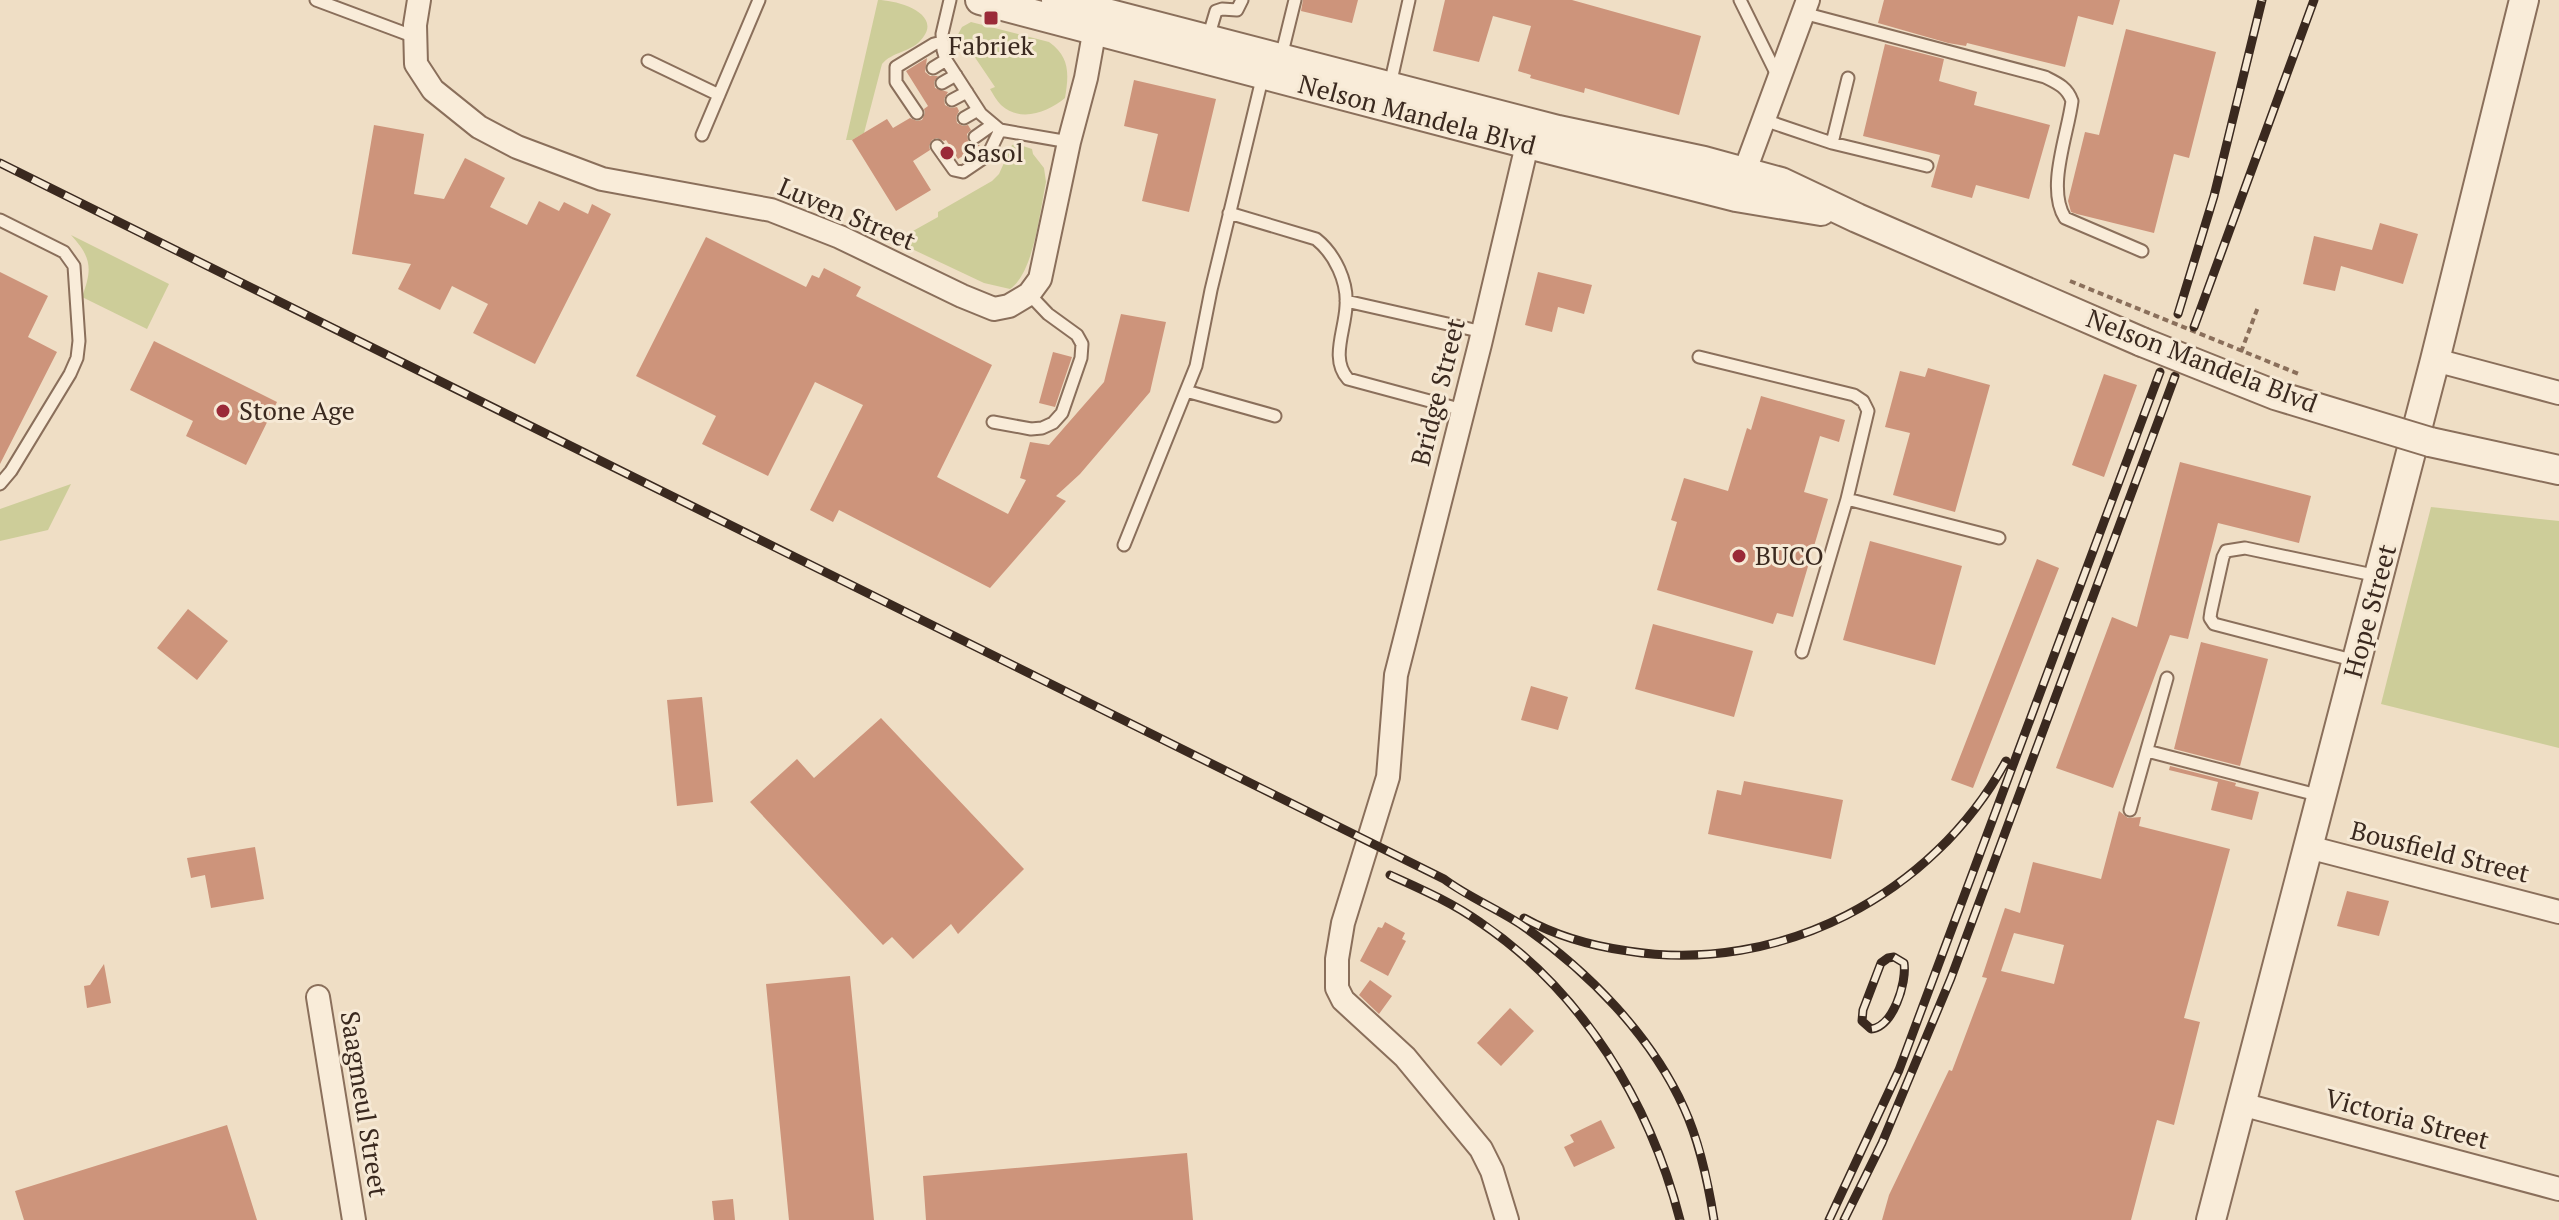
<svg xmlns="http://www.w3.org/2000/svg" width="2559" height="1220" font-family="'PT Serif',serif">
	<rect width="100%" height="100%" fill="#efdec5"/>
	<path fill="#cdcd99" d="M878 0C897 0 946 14 920 41 910 52 892 52 882 64L864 133 852 140H846Z
		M971 22 1049 42C1070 57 1069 74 1065 98 1048 112 1021 123 1001 105 997 101 993 94 990 89L995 87 974 56 968 58 955 40 962 27Z
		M1017 144 1032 149 1033 154 1044 168 1046 182C1040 210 1034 273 1010 289L984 283 895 241 938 217V212L992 181 999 174 1012 145Z
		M71 235 169 284 147 329 82 297C93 268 91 257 71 235Z
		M71 484 48 530 0 541V509Z
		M2431 507 2559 521V748L2381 704Z"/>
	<path fill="#cd947b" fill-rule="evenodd" d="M1303 0H1358L1352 23 1301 11Z
		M1445 0H1572L1701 36 1679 115 1585 88 1584 93 1530 78 1531 75 1518 71 1531 26 1493 16 1479 62 1433 51Z
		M1884 0H2120L2113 25 2078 16 2065 67 1967 43 1966 46 1948 43 1878 23Z
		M2126 29 2216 52 2189 158 2174 154 2154 233 2077 214 2071 212 2068 201 2085 132 2099 135Z
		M1885 44 1944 59 1939 81 1977 92 1974 105 2050 125 2029 199 1976 185 1972 198 1931 187 1940 155 1863 136Z
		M927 58 925 72 930 76H938L934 82 935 88 948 92 944 99 945 105 951 108 957 107 959 111 956 117 957 123 963 126 968 125 971 130 967 134 968 141 972 145H980L958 159 946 140 944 141 937 138 932 140 929 146 930 150 913 161 931 190 896 211 852 140 887 119 893 128 910 118 917 121 922 120 925 113 924 109 928 106 906 71Z
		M1134 80 1216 99 1189 212 1142 201 1158 134 1124 126Z
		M374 125 424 134 414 194 444 199 465 158 505 178 490 207 527 225 539 201 559 211 564 202 588 214 592 204 611 214 535 364 473 333 488 304 452 286 440 310 398 289 411 264 352 254Z
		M2380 223 2418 234 2403 284 2341 266 2335 291 2303 284 2314 236 2372 250Z
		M706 237 806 287 812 275 819 278 824 268 861 287 856 296 992 365 937 477 1008 514 1026 480 1020 478 1030 442 1049 445 1104 382 1121 314 1166 322 1150 392 1080 474 1056 496 1066 501 990 588 839 510 833 522 810 510 863 405 815 382 768 476 702 444 716 416 636 376Z
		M0 272 48 296 28 337 57 352 0 464Z
		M1538 272 1592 285 1584 314 1558 307 1552 332 1525 325Z
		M154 341 277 402 246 465 186 436 193 421 130 390Z
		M1053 352 1072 357 1055 407 1039 403Z
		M1928 368 1990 385 1955 512 1893 495 1910 433 1885 427 1900 371 1925 377Z
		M2104 374 2137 385 2104 477 2072 465Z
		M1761 396 1845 420 1839 442 1820 436 1804 492 1828 499 1793 617 1777 613 1773 624 1657 590 1677 522 1671 520 1684 478 1728 491 1747 428 1751 430Z
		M2180 462 2311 496 2299 543 2218 523 2188 639 2170 635 2113 788 2056 768 2112 617 2137 627Z
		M1870 541 1962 566 1935 665 1843 640Z
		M2037 559 2059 568 1973 788 1951 780Z
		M188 609 228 641 197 680 157 648Z
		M1653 624 1753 651 1734 717 1635 689Z
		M2201 642 2268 659 2240 766 2174 749Z
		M1531 686 1568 697 1558 730 1521 720Z
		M702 697 713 802 677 806 667 700Z
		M881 718 1024 869 958 934 951 924 913 959 892 937 883 945 750 802 797 759 814 778Z
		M2170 766 2236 783 2235 786 2259 792 2252 820 2211 810 2218 782 2169 770Z
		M1744 781 1843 800 1831 859 1708 834 1717 790 1741 795Z
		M2119 811 2128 818 2141 817 2139 826 2230 849 2184 1018 2200 1022 2174 1125 2157 1120 2131 1220H1882L1889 1195 1949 1070 1952 1071 1987 978 1982 977 2005 908 2020 913 2033 862 2101 879ZM2014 933 2064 945 2054 984 2001 971Z
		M255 847 264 899 211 908 205 875 191 878 187 858Z
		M2347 891 2389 901 2379 936 2337 926Z
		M1385 922 1405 933 1402 939 1406 941 1388 976 1360 961 1378 927 1382 928Z
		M104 964 111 1003 87 1008 84 986 90 985Z
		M850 976 874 1220H789L766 984Z
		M1370 980 1392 996 1379 1014 1359 995Z
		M1510 1008 1534 1031 1501 1066 1477 1043Z
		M1601 1120 1615 1148 1574 1167 1564 1147 1574 1142 1570 1135Z
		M227 1125 257 1220H24L15 1191Z
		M1187 1153 1193 1220H926L923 1176Z
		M733 1199 735 1220H714L712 1201Z"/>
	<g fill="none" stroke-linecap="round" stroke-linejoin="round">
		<g stroke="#8a6f5b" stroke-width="15">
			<path id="service" d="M316 0 415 37
				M950 0 942 34 943 50 946 60 981 114 1000 130 1069 142
				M1740 0 1779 79
				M1803 13 2045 77C2057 83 2067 87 2072 101 2068 134 2046 188 2065 218L2142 251
				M1208 38 1216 11 1222 9 1237 10 1242 0
				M1281 57 1295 0
				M648 61 719 95
				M933 68 946 60
				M942 83 956 75
				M1390 85 1409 0
				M952 100 967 92
				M917 113 896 82V67L934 44 942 42
				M964 118 978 110
				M1764 120 1832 143 1927 166
				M702 135 759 0
				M975 137 992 125
				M1832 143 1848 78
				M937 146 954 170 963 172 988 155 1000 130
				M1229 213 1316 239C1335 254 1348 282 1346 306 1345 331 1330 359 1348 379L1463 410
				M0 220 64 252 74 266 79 341 77 358 70 374 11 471 0 484
				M1346 301 1483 332
				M1699 357 1854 395 1863 401 1868 411 1847 499 1999 538
				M1186 391 1275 416
				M993 422 1031 429 1042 428 1053 423 1062 413 1081 358 1082 344 1077 335 1048 314 1029 294
				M1124 545 1196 366 1211 290 1263 75
				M1802 652 1847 499
				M2356 661 2214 624 2210 618 2211 611 2223 557 2226 551 2245 548 2378 576
				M2147 751 2321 796
				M2130 810 2167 678"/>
		</g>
		<g stroke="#8a6f5b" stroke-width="26">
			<path id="minor" d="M419 0 415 25 416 64 433 90 479 127 517 147 602 179 771 210 840 237 962 296 994 309 1009 306 1029 294 1040 279 1069 142 1086 78 1097 17
				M1740 184 1808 0
				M2435 360 2559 393
				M2308 847 2559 912
				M318 997 354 1220
				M2241 1104 2559 1189
				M1507 1220 1492 1171 1481 1149 1405 1057 1343 1000 1337 988V959L1343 923 1388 777 1396 675 1480 344 1531 128"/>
		</g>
		<g stroke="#8a6f5b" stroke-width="32">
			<path id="tertiary" d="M980 0 1528 144 1736 197 1821 211
				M1056 0 1558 130 1704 161 1781 182 1857 218 2142 342
				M2430 442 2559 470
				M2211 1220 2435 360 2524 0"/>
		</g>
		<path stroke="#8a6f5b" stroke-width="4" stroke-dasharray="6 4" stroke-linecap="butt" d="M2070 281 2299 374
			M2241 352 2258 307"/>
		<use href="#service" stroke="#f9ecd9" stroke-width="11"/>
		<use href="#minor" stroke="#f9ecd9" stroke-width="22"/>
		<use href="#tertiary" stroke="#f9ecd9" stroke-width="28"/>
		<g stroke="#3a291f" stroke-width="9">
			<path id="rail" d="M0 163 1444 879C1468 897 1498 909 1523 926 1588 971 1651 1035 1684 1108 1700 1143 1708 1182 1714 1220
				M2178 314 2214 196 2262 0
				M2194 327 2314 0
				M1390 875C1421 889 1453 903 1481 923 1583 992 1650 1103 1680 1220
				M1524 918C1556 936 1592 946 1628 951 1779 975 1933 895 2006 761
				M1894 957 1904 963C1907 983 1893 1027 1871 1029L1862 1021 1863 1010 1881 963 1888 958Z
				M1829 1220 1899 1070 2160 372
				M1844 1220 1882 1143 1951 978 2175 376"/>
		</g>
		<use href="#rail" stroke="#f6e9d5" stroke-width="6" stroke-dasharray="18" stroke-linecap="butt"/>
		<g stroke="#8a6f5b" stroke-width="32" stroke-linecap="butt">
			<path id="tertiary-bridge" d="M2142 342 2275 395 2430 442"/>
		</g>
		<use href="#tertiary-bridge" stroke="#f9ecd9" stroke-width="28"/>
	</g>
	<g fill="#9a2a38" stroke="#f6e9d5" stroke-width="3">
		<rect x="983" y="10" width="16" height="16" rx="4"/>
		<circle cx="947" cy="153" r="8"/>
		<circle cx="223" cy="411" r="8"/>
		<circle cx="1739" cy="556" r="8"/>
	</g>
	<g text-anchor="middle" stroke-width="6" stroke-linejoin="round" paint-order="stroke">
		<g font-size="26" fill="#3a291f" stroke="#f6e9d5" text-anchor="start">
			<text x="991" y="55" text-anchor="middle">Fabriek</text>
			<text x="963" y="162">Sasol</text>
			<text x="239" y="420">Stone Age</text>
			<text x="1755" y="565">BUCO</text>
		</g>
		<g font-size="26" fill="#3a291f" stroke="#f6e9d5">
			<text transform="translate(1417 115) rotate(15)" y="9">Nelson Mandela Blvd</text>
			<text transform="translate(847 214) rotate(23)" y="9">Luven Street</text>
			<text transform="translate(2202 361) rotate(21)" y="9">Nelson Mandela Blvd</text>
			<text transform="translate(1438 392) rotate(-76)" y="9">Bridge Street</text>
			<text transform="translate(2370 611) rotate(-75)" y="9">Hope Street</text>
			<text transform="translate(2440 852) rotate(14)" y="9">Bousfield Street</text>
			<text transform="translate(364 1104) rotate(81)" y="9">Saagmeul Street</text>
			<text transform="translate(2407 1119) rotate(15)" y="9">Victoria Street</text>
		</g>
	</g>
</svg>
